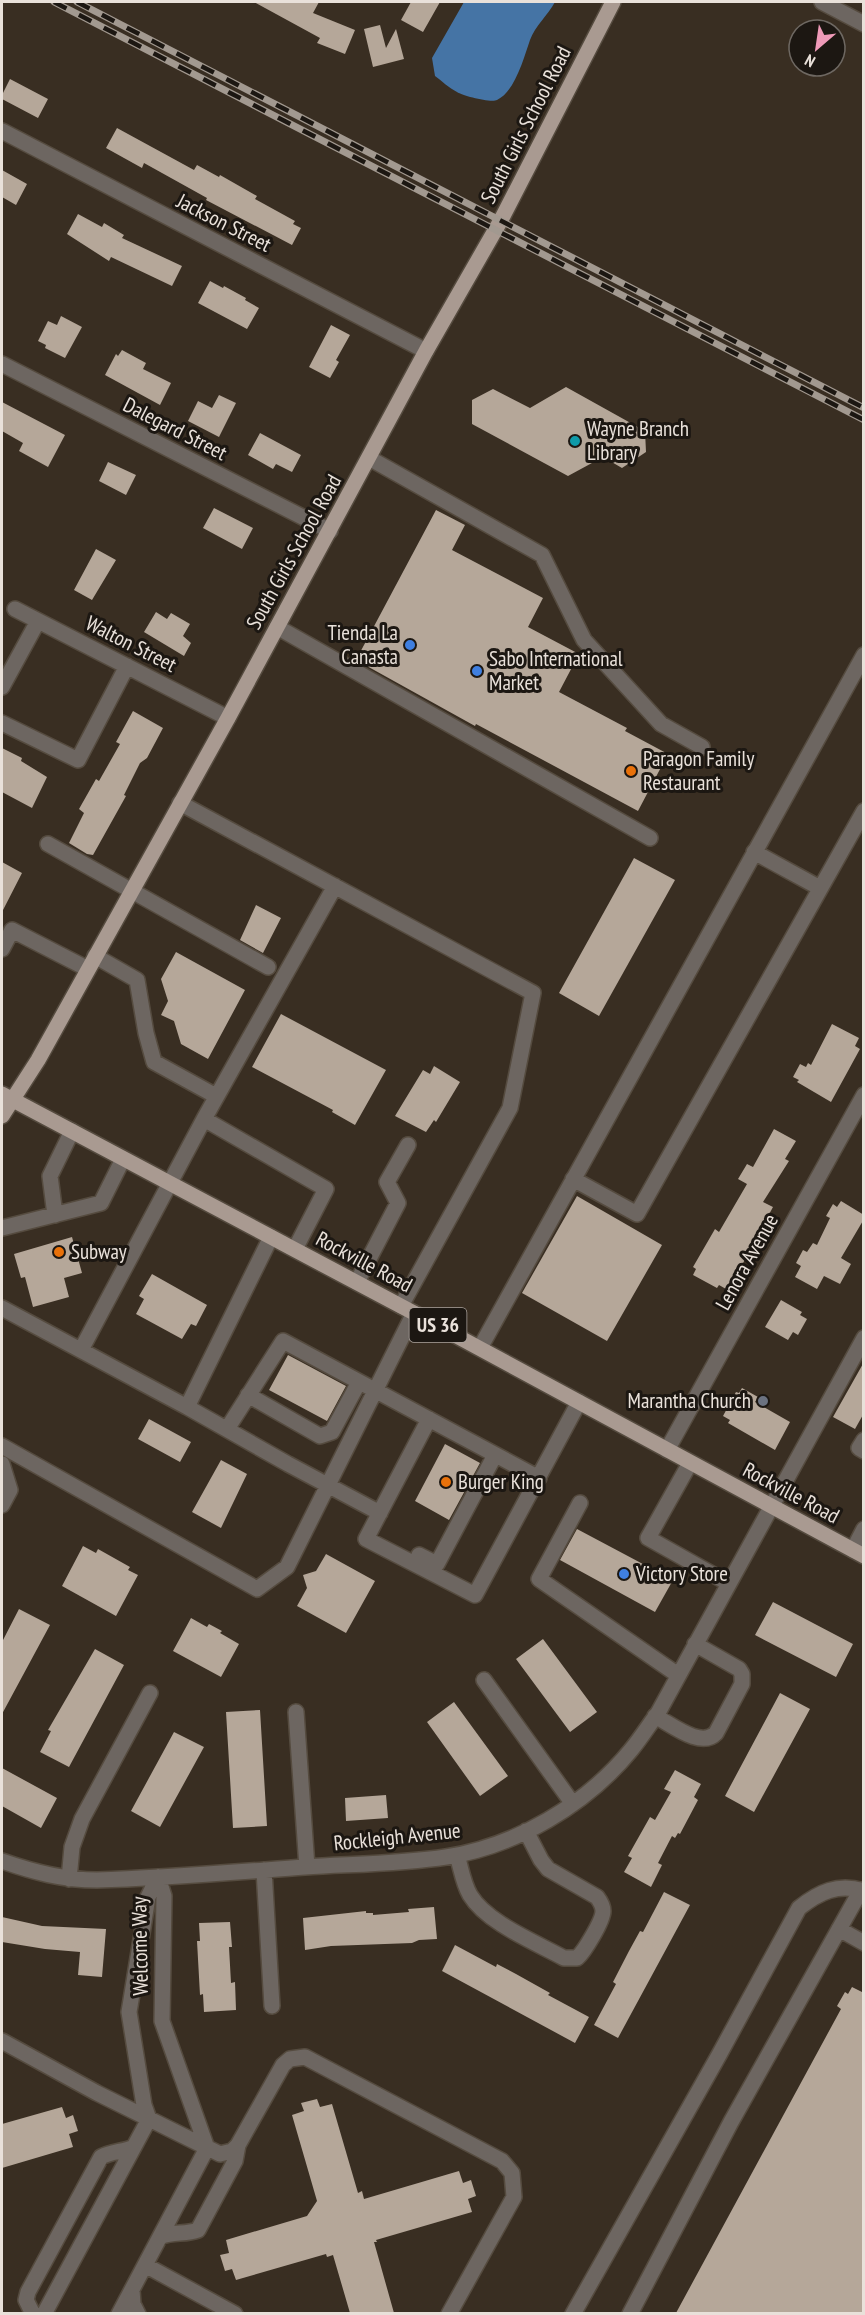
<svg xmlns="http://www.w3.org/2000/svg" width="865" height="2315" font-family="'PT Sans Narrow',sans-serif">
	<rect width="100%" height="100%" fill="#392e22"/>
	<path fill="#4574a5" d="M464 2H555C548 15 535 26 530 40 524 57 515 92 497 100 491 103 463 96 457 92 449 88 442 81 435 76L432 58Z"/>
	<path fill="#b5a799" d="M254 2H319L313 13 355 30 345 54 317 43 320 38Z
		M411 2H440L423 32 401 20Z
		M380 25 386 48 396 29 404 59 373 67 364 29Z
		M10 79 48 99 38 118 2 99V95Z
		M117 128 194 170 197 165 219 177 220 175 257 196 255 199 295 221 293 224 301 228 292 245 206 200 207 198 144 163 142 168 106 148Z
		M2 170 27 184 16 205 2 197Z
		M78 214 102 227 104 223 124 235 122 238 182 266 172 286 111 257 109 261 67 234Z
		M210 281 223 288 224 286 246 298 245 300 259 308 247 329 198 303Z
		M61 316 82 327 65 358 45 348 46 345 38 341 48 321 57 325Z
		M331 325 350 335 336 360 339 362 330 378 309 367Z
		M122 350 146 363 143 369 171 383 160 405 105 375 116 354 118 356Z
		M566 387 645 431 646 452 622 468 603 457 568 476 472 424V400L493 389 530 408Z
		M219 395 236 403 219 437 188 421 198 401 212 408Z
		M2 402 65 435 48 467 19 451 23 443 2 431Z
		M260 433 301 455 292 472 276 464 273 469 248 455Z
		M108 462 136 475 126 495 99 481Z
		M214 508 253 528 242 549 203 528Z
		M436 510 465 525 452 550 543 598 528 627 579 654 559 692 627 728 625 731 668 754 638 811 476 724 475 726 356 660Z
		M96 549 116 560 92 600 74 590Z
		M156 612 167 619 171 613 190 624 183 636 191 643 184 656 144 632Z
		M133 711 163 728 147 758 140 763 124 795 126 796 93 855 87 854 69 843 84 813 79 809 96 779 99 781 120 744 116 742Z
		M2 748 22 758 21 761 47 777 32 808 2 792Z
		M634 858 675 880 599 1016 559 993Z
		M2 862 22 873 2 912Z
		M256 905 281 918 263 953 240 940Z
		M176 952 245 990 208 1059 181 1044 174 1021 161 1015 168 1001 161 979Z
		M281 1014 386 1070 355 1125 332 1112 333 1110 252 1067Z
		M832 1024 859 1038 855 1046 860 1049 831 1102 797 1082 799 1080 793 1077 800 1064 806 1067 808 1063 811 1065Z
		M434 1066 460 1082 436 1122 434 1120 426 1132 395 1116 423 1070 430 1074Z
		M774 1129 796 1141 785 1159 789 1161 763 1202 773 1207 742 1265 740 1264 726 1289 719 1285 717 1288 693 1275 696 1269 693 1267 715 1229 719 1232 747 1184 738 1179 747 1164 753 1167Z
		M577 1196 662 1245 607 1341 522 1293Z
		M841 1201 864 1215V1219L841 1258 851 1264 840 1284 824 1276 817 1289 795 1277 801 1266 796 1263 803 1250 807 1252 813 1243 817 1245 830 1218 826 1216 833 1204 837 1207Z
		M72 1237 82 1273 64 1278 69 1297 33 1307 25 1277 21 1278 14 1254Z
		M152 1274 207 1305 196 1326 191 1324 182 1339 136 1314 144 1299 139 1296Z
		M781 1300 802 1312 800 1315 807 1319 798 1335 793 1332 788 1340 765 1327Z
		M288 1355 346 1386 327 1421 269 1390Z
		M864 1362V1413L855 1429 833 1417Z
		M742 1388 758 1397 755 1402 790 1422 775 1450 728 1423 730 1420 723 1416 736 1392 739 1393Z
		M149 1419 191 1442 180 1462 138 1439Z
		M445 1444 480 1463 449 1520 415 1501Z
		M221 1460 247 1474 221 1528 192 1512Z
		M577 1529 673 1580 655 1612 560 1560Z
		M83 1546 96 1553 98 1549 130 1567 128 1570 138 1575 116 1616 62 1586Z
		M326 1554 375 1581 346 1633 297 1606 307 1588 303 1575 316 1571Z
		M773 1602 853 1644 836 1677 755 1635Z
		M19 1609 50 1625 2 1714V1642Z
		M191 1618 207 1627 209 1624 222 1631 220 1633 239 1644 221 1677 173 1651Z
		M543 1639 597 1712 570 1732 516 1659Z
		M95 1649 124 1665 69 1767 40 1752 51 1731 48 1730Z
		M780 1693 810 1709 754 1812 725 1796Z
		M454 1702 508 1776 480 1796 427 1722Z
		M260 1710 267 1826 233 1828 226 1712Z
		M174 1732 204 1747 160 1827 131 1811Z
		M2 1768 57 1798 41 1828 2 1806Z
		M675 1770 701 1784 694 1797 698 1800 680 1834 678 1833 675 1838 672 1836 658 1863 662 1865 651 1887 624 1872 632 1858 628 1856 650 1817 655 1820 671 1792 664 1789Z
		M386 1795 388 1818 346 1821 345 1798Z
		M664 1892 690 1905 618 2038 594 2025 616 1984 613 1982 629 1951 640 1931 643 1932Z
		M434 1907 437 1939 419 1940 412 1943 331 1946 305 1950 303 1918 366 1911V1913H373V1915L409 1912 408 1909Z
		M2 1917 42 1926 106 1929 102 1977 78 1975 80 1952 45 1949 2 1942Z
		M230 1922 232 1947H229L231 1983 235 1982 236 2010 204 2012 203 1994 200 1995 197 1941H200L199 1923Z
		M455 1945 496 1967 497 1964 516 1974 550 1993 548 1995 589 2017 575 2043 442 1971Z
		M852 1987 864 1993V2313H676L841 2009 837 2006 845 1992 848 1994Z
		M317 2099 320 2107 332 2104 358 2193 362 2191 364 2199 459 2171 463 2183 471 2180 476 2196 468 2199 472 2212 376 2240 377 2242H374L394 2313H350L333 2255 327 2257 326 2254 236 2280 232 2269 225 2271 220 2255 229 2253 226 2240 307 2216 317 2201 292 2115 304 2111 301 2103Z
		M62 2107 66 2118 73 2115 78 2131 69 2134 73 2147 2 2168V2124Z"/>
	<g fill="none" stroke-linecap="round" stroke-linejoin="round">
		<g stroke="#554b3f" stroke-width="18">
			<path id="minor" d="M822 2 864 24
				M2 131 426 351
				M2 364 330 531
				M369 458 542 555 584 640 661 724 702 747
				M15 609 228 718
				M277 627 650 838
				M2 687 38 621
				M2 723 78 760 127 666
				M180 803 533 993 510 1108 401 1306
				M48 844 268 967
				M754 852 820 888
				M2 949 12 930 88 969
				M95 956 137 980 146 1033 154 1062 216 1096
				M204 1119 335 886
				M573 1179 637 1214 864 811
				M55 1215 50 1176 72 1131
				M2 1228 101 1203 123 1159
				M357 1282 398 1203 387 1182 408 1145
				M2 1308 187 1407 271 1237
				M480 1348 864 655
				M81 1350 204 1119 326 1189 295 1249
				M248 1395 320 1436 332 1432 359 1382
				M187 1407 288 1464 380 1513
				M429 1419 366 1539 475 1595 579 1402
				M227 1429 283 1341 539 1478
				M864 1440 859 1448 864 1451
				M2 1446 257 1589 287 1567 414 1313
				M667 1450 864 1095
				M690 1463 648 1538 728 1583
				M2 1464 10 1490 2 1505
				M580 1503 539 1579 678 1675
				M853 1550 864 1529
				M419 1555 437 1564 495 1455
				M484 1680 573 1804
				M296 1712 307 1867
				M655 1716C671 1724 701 1749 716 1733L742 1684V1674L739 1669 695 1644
				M457 1855C461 1868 463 1883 470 1895 487 1923 535 1942 564 1958H577C584 1952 603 1921 603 1911 603 1906 600 1901 597 1897L548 1869 541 1860 526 1831
				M2 1861C33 1872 63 1880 97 1880 166 1878 236 1872 305 1867 352 1864 400 1864 446 1857 516 1846 586 1805 631 1750 641 1738 649 1725 658 1713L864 1338
				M264 1870 272 2006
				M158 1877 164 1896 162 2021 207 2148
				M69 1879 72 1847 82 1819 150 1693
				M839 1929 864 1943
				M2 2041 97 2093 220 2154 232 2151 238 2145 283 2065 290 2059 305 2057 502 2161 512 2173 514 2197 449 2314
				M160 2237C173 2231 185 2235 198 2230L235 2161 238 2145
				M145 2265 235 2314
				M132 2290 133 2304 138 2314
				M33 2314 26 2300 28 2292 101 2157C112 2151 123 2152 134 2147
				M44 2314 149 2119 144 2105 129 2012 148 1897 158 1877
				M119 2314 207 2148
				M573 2314 719 2055 799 1908C819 1892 838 1883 864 1891
				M630 2314 731 2122 861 1890"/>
		</g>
		<g stroke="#554b3f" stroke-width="18">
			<path id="major" d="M2 1094 414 1313 864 1556
				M2 1116 38 1060 228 718 426 351 501 220 613 2"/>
		</g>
		<use href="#minor" stroke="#6d6661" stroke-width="15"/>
		<use href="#major" stroke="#a99a91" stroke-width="15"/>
		<g stroke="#a29990" stroke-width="7">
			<path id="rail" d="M54 2 864 420
				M77 2 864 408"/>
		</g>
		<use href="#rail" stroke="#1c1712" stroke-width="4.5" stroke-dasharray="14" stroke-linecap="butt"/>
	</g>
	<circle fill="#0f9aa8" stroke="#1c1712" stroke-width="2" cx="575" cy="441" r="6"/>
	<g fill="#3f7fe0" stroke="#1c1712" stroke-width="2">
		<circle cx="410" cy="645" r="6"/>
		<circle cx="477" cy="671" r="6"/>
		<circle cx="624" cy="1574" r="6"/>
	</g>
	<g fill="#e8710a" stroke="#1c1712" stroke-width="2">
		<circle cx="631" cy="771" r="6"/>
		<circle cx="59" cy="1252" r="6"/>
		<circle cx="446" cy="1482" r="6"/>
	</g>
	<circle fill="#6b7280" stroke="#1c1712" stroke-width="2" cx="763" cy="1401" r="6"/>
	<g text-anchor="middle" stroke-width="6" stroke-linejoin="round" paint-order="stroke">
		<rect fill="#1c1712" stroke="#aca49e" stroke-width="1.5" x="409.5" y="1308" width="57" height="34" rx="4.5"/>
		<g font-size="20" font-weight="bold" fill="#e9e1da">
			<text x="438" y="1332">US 36</text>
		</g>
		<g font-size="21" fill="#e9e1da" stroke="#1c1712">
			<text transform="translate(526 125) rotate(-63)" y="7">South Girls School Road</text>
			<text transform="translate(224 223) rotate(27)" y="7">Jackson Street</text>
			<text transform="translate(175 429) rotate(27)" y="7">Dalegard Street</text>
			<text transform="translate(294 552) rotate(-61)" y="7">South Girls School Road</text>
			<text transform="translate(131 644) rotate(27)" y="7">Walton Street</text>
			<text transform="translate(364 1262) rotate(28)" y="7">Rockville Road</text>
			<text transform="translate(747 1262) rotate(-61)" y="7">Lenora Avenue</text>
			<text transform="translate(791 1493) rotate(28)" y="7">Rockville Road</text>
			<text transform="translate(397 1837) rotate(-6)" y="7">Rockleigh Avenue</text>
			<text transform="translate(140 1946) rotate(-91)" y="7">Welcome Way</text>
		</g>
		<g font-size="21" fill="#e9e1da" stroke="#1c1712" text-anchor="start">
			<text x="587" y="436">Wayne Branch<tspan x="587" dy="24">Library</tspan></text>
			<text x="398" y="640" text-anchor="end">Tienda La<tspan x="398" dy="24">Canasta</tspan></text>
			<text x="489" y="666">Sabo International<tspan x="489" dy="24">Market</tspan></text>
			<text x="643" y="766">Paragon Family<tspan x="643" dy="24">Restaurant</tspan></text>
			<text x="71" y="1259">Subway</text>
			<text x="751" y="1408" text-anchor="end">Marantha Church</text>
			<text x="458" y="1489">Burger King</text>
			<text x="636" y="1581">Victory Store</text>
		</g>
	</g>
	<rect width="865" height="2315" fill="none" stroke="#e9e1da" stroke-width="6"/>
	<g transform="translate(817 48) rotate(209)"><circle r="28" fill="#1c1712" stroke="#6e6862" stroke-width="1.5"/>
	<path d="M0-4.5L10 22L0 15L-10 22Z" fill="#ef9ab8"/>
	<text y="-9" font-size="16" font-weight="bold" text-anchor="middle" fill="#e9e1da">N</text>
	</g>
</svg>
